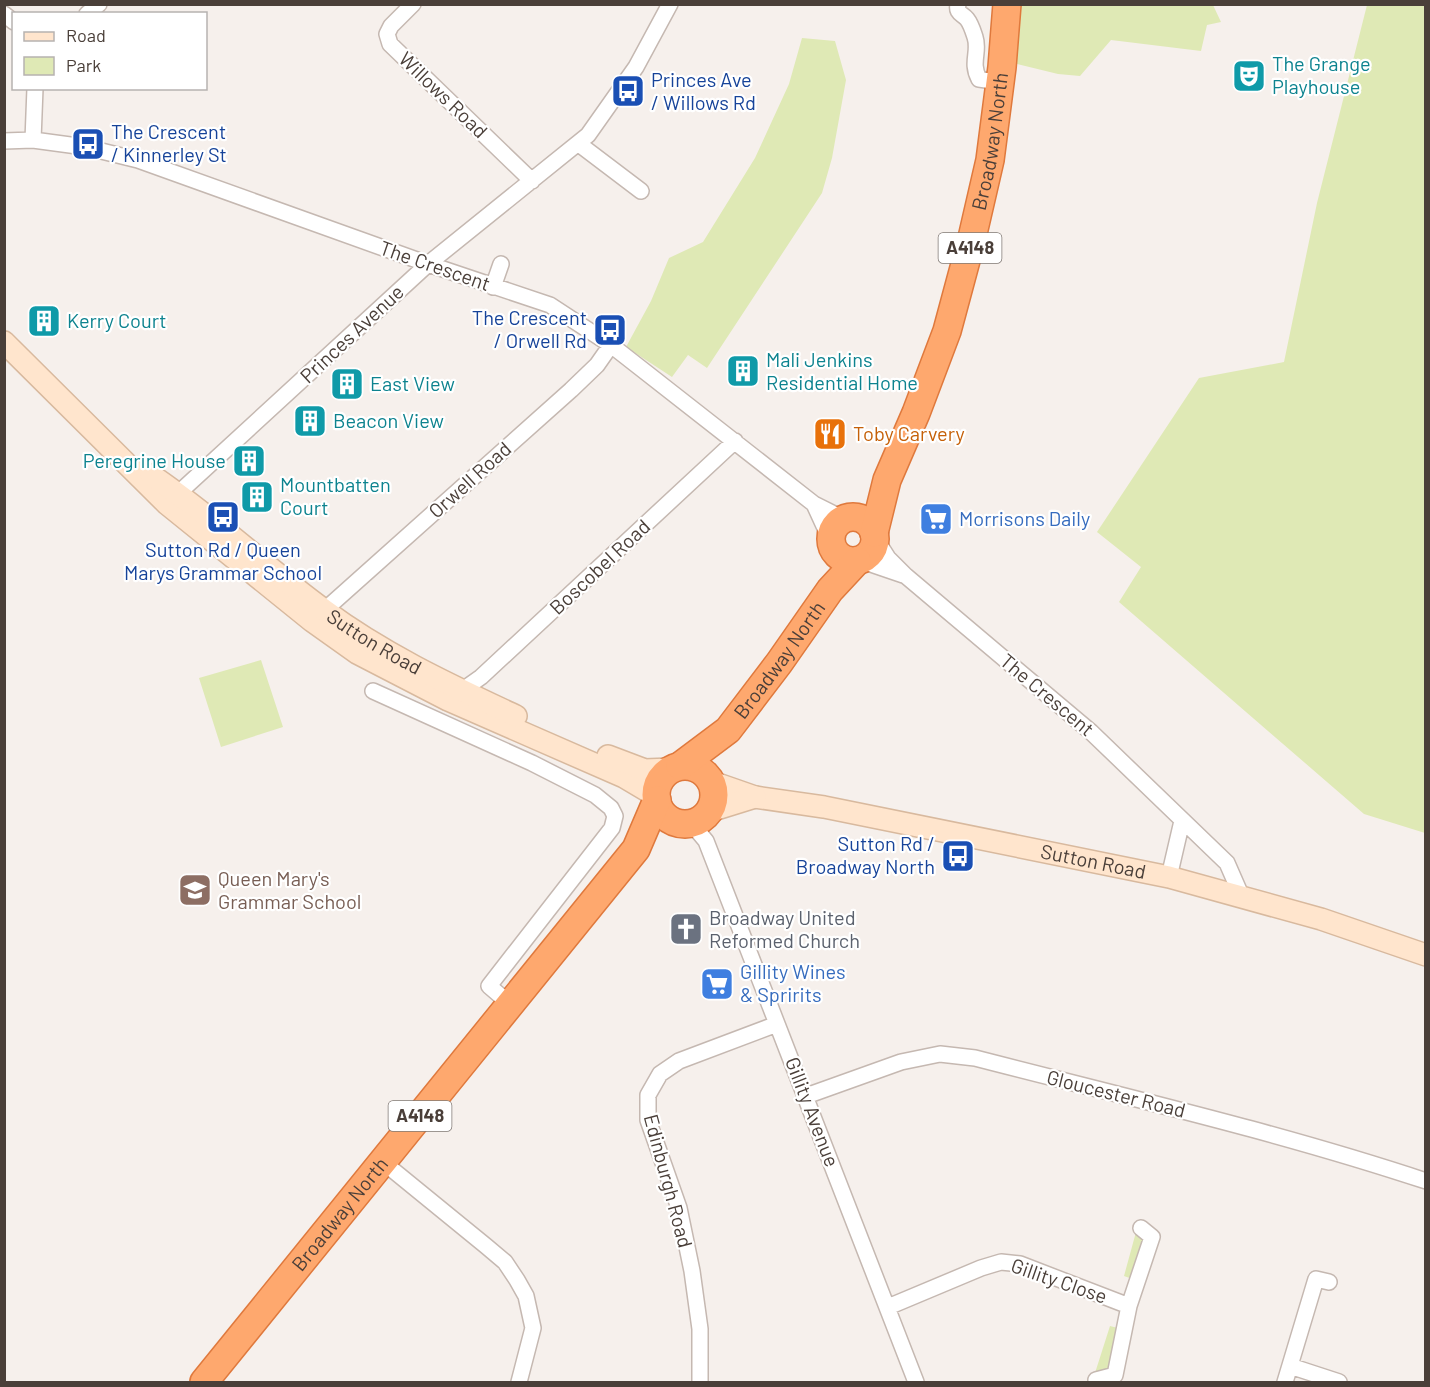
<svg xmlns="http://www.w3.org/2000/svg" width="1430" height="1387" font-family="Barlow,sans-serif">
	<rect width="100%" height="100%" fill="#f6f0ec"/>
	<path fill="#dfe9b5" d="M1015 5H1213L1221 22 1207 25 1201 51 1111 40 1080 76 1058 74 1013 63Z
		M1367 5H1425V833L1364 814 1119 602 1141 567 1097 532 1199 378 1284 362 1317 203Z
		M802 38 835 41 846 80 832 158 822 193 707 368 688 355 672 377 626 347 651 301 669 258 703 242 755 158 789 84Z
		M261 660 283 727 221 747 199 678Z
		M1136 1232 1144 1238 1135 1280 1124 1276Z
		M1110 1326 1122 1329 1110 1370 1095 1373Z"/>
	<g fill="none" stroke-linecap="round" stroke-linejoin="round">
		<g stroke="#c5b8b1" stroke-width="18">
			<path id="street" d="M413 4 391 26 387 34 390 44 532 181
				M958 4C956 14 962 13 967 19 971 24 973 31 975 37 980 52 970 62 979 79L1000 82
				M4 14 14 22
				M87 14 99 4
				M33 140 35 88
				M4 141 33 140 85 147 138 160 428 264 550 305 611 345 814 504 844 519
				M579 144 641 191
				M493 287 501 264
				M171 500 428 264 588 135 636 67 670 4
				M814 504 831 541
				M874 536 888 558 906 576 1091 732 1227 863 1241 895
				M859 560 903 575
				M318 616 571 390 597 365 611 345
				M373 691 532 763 595 795 611 808 615 816 612 828 489 986 510 1004
				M457 694 481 677 735 441
				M691 823 706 841 916 1382
				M1169 877 1182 821
				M806 1096 901 1062 940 1054 975 1058C1126 1097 1278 1132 1426 1181
				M383 1162 486 1246 505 1262 517 1280 526 1296 533 1328 519 1382
				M888 1307 981 1268 1001 1262 1020 1264 1129 1306
				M1290 1366 1339 1382
				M1096 1380 1115 1375 1129 1306 1152 1237 1141 1228
				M700 1382V1329L692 1271 679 1208 648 1120V1095L660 1074 679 1061 777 1024
				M1285 1382 1316 1279 1329 1282"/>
		</g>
		<g stroke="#d8b99e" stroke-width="24">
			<g id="secondary">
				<path d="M4 342 167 504 312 621 357 653 448 700 624 777 656 796"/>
				<path id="s1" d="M151 475C212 516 265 567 324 610 383 654 450 685 516 716"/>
				<path d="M608 756 645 770 670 769"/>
				<path id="s2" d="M712 782 755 797 824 807 1169 877 1321 919 1426 955"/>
				<path d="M710 811 755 797"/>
			</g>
		</g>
		<g stroke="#df793d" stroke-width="30">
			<g id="highway">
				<circle cx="853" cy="539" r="22"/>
				<path id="s3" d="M874 533 887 480 916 413 947 331 972 238 990 160 1002 67 1007 4"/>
				<circle cx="685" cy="795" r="29"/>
				<path id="s4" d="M680 766 728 730 779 663 830 590 857 561"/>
				<path id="s5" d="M204 1382 636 849 657 800"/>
			</g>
		</g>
		<use href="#street" stroke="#fff" stroke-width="15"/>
		<use href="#secondary" stroke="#ffe5cd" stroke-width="21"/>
		<use href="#highway" stroke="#fea86e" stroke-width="27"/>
	</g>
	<defs>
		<g id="theatre-square" transform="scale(1.725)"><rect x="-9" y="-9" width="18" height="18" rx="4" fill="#0f9aa8" stroke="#fff"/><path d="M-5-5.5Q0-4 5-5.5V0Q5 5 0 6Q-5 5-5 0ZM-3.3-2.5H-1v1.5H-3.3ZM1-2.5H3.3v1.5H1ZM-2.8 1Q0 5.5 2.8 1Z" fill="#fff"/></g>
		<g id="bus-square" transform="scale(1.725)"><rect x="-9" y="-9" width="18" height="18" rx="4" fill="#1a4fb4" stroke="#fff"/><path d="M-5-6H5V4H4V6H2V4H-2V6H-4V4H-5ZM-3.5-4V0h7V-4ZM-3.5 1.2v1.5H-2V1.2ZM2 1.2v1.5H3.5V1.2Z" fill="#fff"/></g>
		<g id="building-square" transform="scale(1.725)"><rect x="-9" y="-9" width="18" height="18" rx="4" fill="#0f9aa8" stroke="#fff"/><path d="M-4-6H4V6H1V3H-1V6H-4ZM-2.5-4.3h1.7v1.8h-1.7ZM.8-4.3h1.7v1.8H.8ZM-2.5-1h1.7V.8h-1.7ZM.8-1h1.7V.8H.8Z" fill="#fff"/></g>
		<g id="restaurant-square" transform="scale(1.725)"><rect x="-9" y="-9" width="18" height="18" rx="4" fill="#e8710a" stroke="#fff"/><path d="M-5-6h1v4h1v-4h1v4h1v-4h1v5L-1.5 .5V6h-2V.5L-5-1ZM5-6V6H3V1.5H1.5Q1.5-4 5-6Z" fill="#fff"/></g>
		<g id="supermarket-square" transform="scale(1.725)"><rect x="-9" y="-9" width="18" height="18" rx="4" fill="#3f7fe0" stroke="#fff"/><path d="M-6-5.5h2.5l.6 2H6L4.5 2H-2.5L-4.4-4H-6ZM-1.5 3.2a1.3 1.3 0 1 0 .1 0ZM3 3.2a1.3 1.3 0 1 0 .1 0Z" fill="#fff"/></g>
		<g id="school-square" transform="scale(1.725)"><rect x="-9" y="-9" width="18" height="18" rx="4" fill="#8d6e63" stroke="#fff"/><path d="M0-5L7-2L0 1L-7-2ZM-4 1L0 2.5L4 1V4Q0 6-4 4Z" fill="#fff"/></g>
		<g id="church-square" transform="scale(1.725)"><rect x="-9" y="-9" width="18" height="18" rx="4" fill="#6b7280" stroke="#fff"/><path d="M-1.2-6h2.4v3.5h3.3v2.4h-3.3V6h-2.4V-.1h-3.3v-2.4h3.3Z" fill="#fff"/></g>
	</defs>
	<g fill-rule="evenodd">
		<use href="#theatre-square" x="1249" y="76"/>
		<use href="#bus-square" x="628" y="91"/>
		<use href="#bus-square" x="88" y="144"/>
		<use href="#building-square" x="44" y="321"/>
		<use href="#bus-square" x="610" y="330"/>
		<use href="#building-square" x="743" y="371"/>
		<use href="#building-square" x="347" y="384"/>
		<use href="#building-square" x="310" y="421"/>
		<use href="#restaurant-square" x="830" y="434"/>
		<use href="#building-square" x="249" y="461"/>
		<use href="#building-square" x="257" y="497"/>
		<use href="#bus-square" x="223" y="517"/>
		<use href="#supermarket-square" x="936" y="519"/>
		<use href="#bus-square" x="958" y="856"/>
		<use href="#school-square" x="195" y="890"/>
		<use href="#church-square" x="686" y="929"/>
		<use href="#supermarket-square" x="717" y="984"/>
	</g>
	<g text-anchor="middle" stroke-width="4.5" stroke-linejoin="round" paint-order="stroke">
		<g fill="#fff" stroke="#807974" stroke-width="1.5">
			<rect x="938.5" y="233" width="63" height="30" rx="4.5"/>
			<rect x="388.5" y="1101" width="63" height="30" rx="4.5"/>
		</g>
		<g font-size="18" font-weight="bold" fill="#4a3f39">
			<text x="970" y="254">A4148</text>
			<text x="420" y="1122">A4148</text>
		</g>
		<g font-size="20" fill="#0d838f" stroke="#fff" text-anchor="start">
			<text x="1272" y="71">The Grange<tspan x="1272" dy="23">Playhouse</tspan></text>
			<text x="67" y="328">Kerry Court</text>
			<text x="766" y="367">Mali Jenkins<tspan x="766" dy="23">Residential Home</tspan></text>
			<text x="370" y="391">East View</text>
			<text x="333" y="428">Beacon View</text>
			<text x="226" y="468" text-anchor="end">Peregrine House</text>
			<text x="280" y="492">Mountbatten<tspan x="280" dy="23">Court</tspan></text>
		</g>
		<g font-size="20" fill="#164399" stroke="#fff" text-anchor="start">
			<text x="651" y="87">Princes Ave<tspan x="651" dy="23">/ Willows Rd</tspan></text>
			<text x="111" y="139">The Crescent<tspan x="111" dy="23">/ Kinnerley St</tspan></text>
			<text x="587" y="325" text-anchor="end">The Crescent<tspan x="587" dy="23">/ Orwell Rd</tspan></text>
			<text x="223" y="557" text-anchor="middle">Sutton Rd / Queen<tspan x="223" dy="23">Marys Grammar School</tspan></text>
			<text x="935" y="851" text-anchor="end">Sutton Rd /<tspan x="935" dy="23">Broadway North</tspan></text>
		</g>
		<g font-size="20" fill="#4a3f39" stroke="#fff">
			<text transform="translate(443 95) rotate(44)" y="7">Willows Road</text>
			<text dy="7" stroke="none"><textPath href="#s3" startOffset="410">Broadway North</textPath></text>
			<text transform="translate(435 266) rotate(19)" y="7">The Crescent</text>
			<text transform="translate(352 334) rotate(-43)" y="7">Princes Avenue</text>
			<text transform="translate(470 480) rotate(-42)" y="7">Orwell Road</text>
			<text transform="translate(600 567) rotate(-43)" y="7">Boscobel Road</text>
			<text dy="7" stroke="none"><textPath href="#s1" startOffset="279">Sutton Road</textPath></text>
			<text dy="7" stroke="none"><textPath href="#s4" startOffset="147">Broadway North</textPath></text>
			<text transform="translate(1047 695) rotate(40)" y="7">The Crescent</text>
			<text dy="7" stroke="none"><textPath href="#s2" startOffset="390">Sutton Road</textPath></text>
			<text transform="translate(1116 1094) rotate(14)" y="7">Gloucester Road</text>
			<text transform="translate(812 1112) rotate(69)" y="7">Gillity Avenue</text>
			<text transform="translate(668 1181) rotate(75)" y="7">Edinburgh Road</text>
			<text dy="7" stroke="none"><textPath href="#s5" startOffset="216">Broadway North</textPath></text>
			<text transform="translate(1059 1281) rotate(19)" y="7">Gillity Close</text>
		</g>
		<g font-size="20" fill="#c56008" stroke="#fff" text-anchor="start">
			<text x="853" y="441">Toby Carvery</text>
		</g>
		<g font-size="20" fill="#366cbe" stroke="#fff" text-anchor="start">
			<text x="959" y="526">Morrisons Daily</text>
			<text x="740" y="979">Gillity Wines<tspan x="740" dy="23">&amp; Spririts</tspan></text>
		</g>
		<g font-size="20" fill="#785e54" stroke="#fff" text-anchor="start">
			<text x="218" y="886">Queen Mary's<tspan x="218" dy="23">Grammar School</tspan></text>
		</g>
		<g font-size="20" fill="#5b616d" stroke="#fff" text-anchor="start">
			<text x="709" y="925">Broadway United<tspan x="709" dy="23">Reformed Church</tspan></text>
		</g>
	</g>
	<rect width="1430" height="1387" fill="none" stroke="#4a3f39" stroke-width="12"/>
	<rect x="12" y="12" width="195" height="78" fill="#ffffff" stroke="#b7b2b0" stroke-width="1.5"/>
	<rect x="24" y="32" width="30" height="9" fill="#ffe5cd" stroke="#b7b2b0" stroke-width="1.5"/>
	<text x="66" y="42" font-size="18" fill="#4a3f39">Road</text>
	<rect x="24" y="57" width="30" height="18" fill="#dfe9b5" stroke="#b7b2b0" stroke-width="1.5"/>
	<text x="66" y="72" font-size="18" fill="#4a3f39">Park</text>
</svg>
